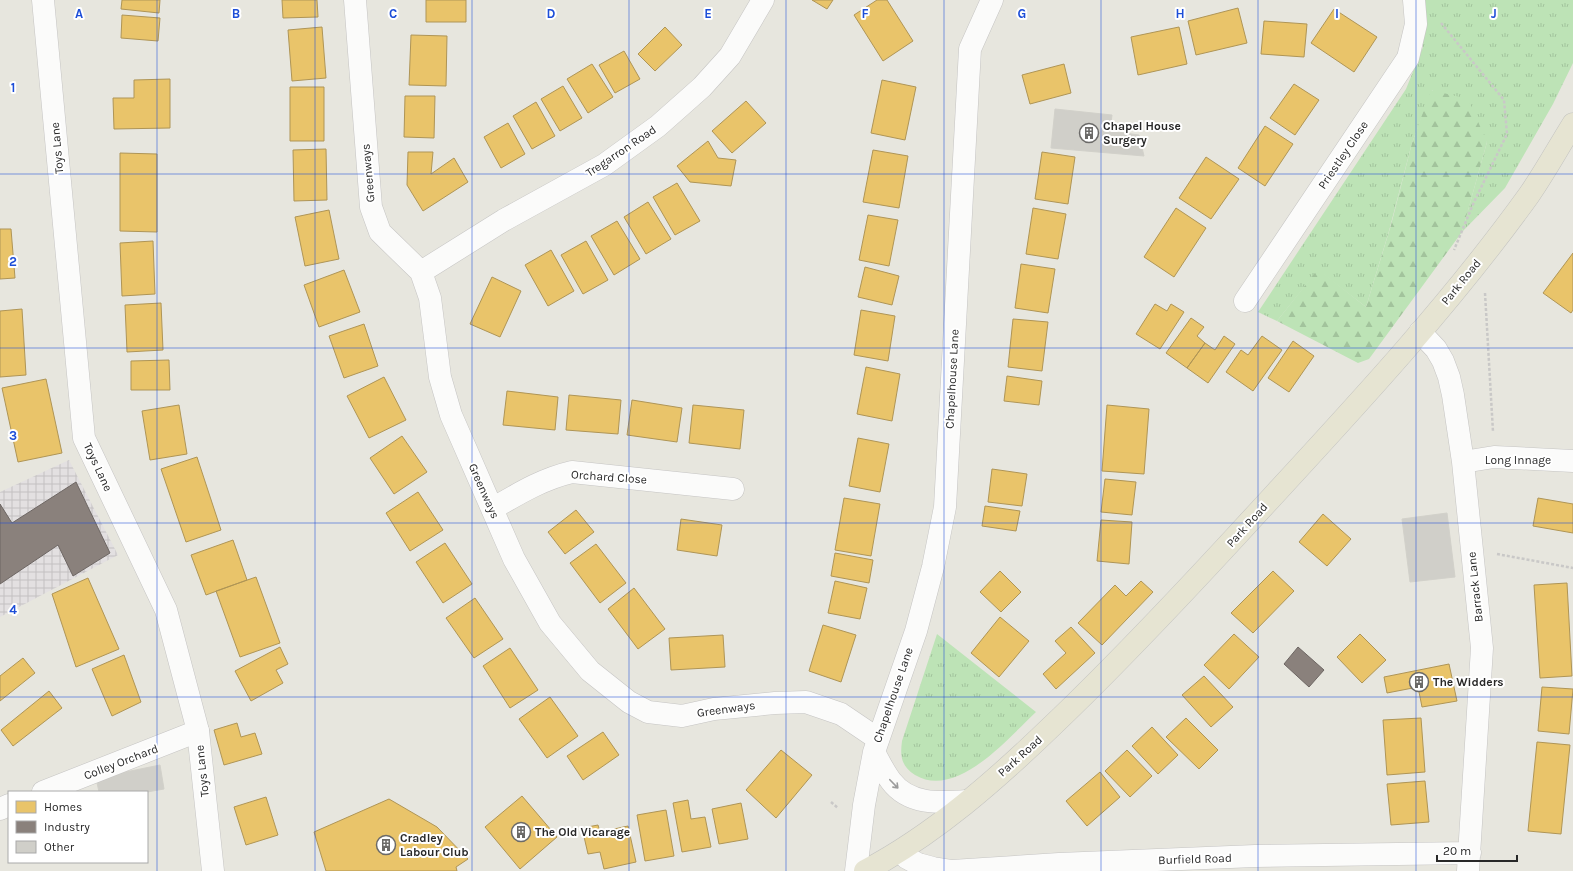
<svg xmlns="http://www.w3.org/2000/svg" width="1573" height="871" font-family="Karla,sans-serif">
	<defs>
		<pattern id="industrial-grid" width="8" height="8" patternUnits="userSpaceOnUse"><rect width="8" height="8" fill="#e3e0e1"/><path d="M0 4h8M4 0v8" fill="none" stroke="#c3c0c1"/></pattern>
		<pattern id="grass-tufts" width="24" height="20" patternUnits="userSpaceOnUse"><rect width="24" height="20" fill="#bde3b6"/><path d="M3 7l-1-3M5 7V3M7 7l1-3M15 17l-1-3M17 17v-4M19 17l1-3" fill="none" stroke="#a2c39c"/></pattern>
		<pattern id="forest-firs" width="22" height="20" patternUnits="userSpaceOnUse"><rect width="22" height="20" fill="#bde3b6"/><path d="M5 1l3.5 6h-7zM16 11l3.5 6h-7z" fill="#a2c39c"/></pattern>
	</defs>
	<rect width="100%" height="100%" fill="#e7e6de"/>
	<path fill="url(#industrial-grid)" d="M69 460 118 555 0 617V492Z"/>
	<path fill="url(#grass-tufts)" d="M1418 0H1573V63L1553 104 1505 188 1462 232 1487 142 1432 90 1412 143 1389 231 1366 307 1318 270 1277 321 1258 312 1406 89 1423 47Z
		M937 634 1036 712C1009 737 957 800 915 775 901 766 900 756 902 741Z"/>
	<path fill="url(#forest-firs)" d="M1431 90 1468 99 1487 142 1462 232 1369 359 1358 363 1277 321 1318 269 1366 307 1391 225 1412 143Z"/>
	<path fill="#e9c46a" stroke="#af9556" d="M122 0H160L159 13 121 9Z
		M282 0H317L318 17 283 18Z
		M426 0H466V22H426Z
		M812 0H833L827 9Z
		M877 0H887L913 41 883 61 854 15Z
		M1238 8 1247 43 1196 55 1188 21Z
		M1334 9 1377 37 1354 72 1311 43Z
		M122 15 160 18 158 41 121 38Z
		M1264 21 1307 24 1304 57 1261 54Z
		M322 27 326 78 292 81 288 30Z
		M665 27 682 45 655 71 638 54Z
		M1179 27 1187 64 1138 75 1131 37Z
		M411 35 447 36 446 86 409 85Z
		M624 51 640 79 615 93 599 65Z
		M592 64 613 97 588 113 567 79Z
		M1064 64 1071 93 1030 104 1022 75Z
		M170 79V128L114 129 113 98H134V80Z
		M882 80 916 87 905 140 871 133Z
		M1294 84 1319 100 1295 135 1270 118Z
		M563 86 582 118 560 131 541 99Z
		M290 87H324V141H290Z
		M405 96H435L434 138 404 137Z
		M746 101 766 123 732 153 712 131Z
		M536 102 555 136 532 149 513 116Z
		M508 123 525 154 501 168 484 137Z
		M1265 126 1293 144 1265 186 1238 168Z
		M708 141 718 158 736 160 731 186 690 182 677 166Z
		M326 149 327 200 294 201 293 150Z
		M873 150 908 156 899 208 863 202Z
		M408 152H433L431 174 454 158 468 182 423 211 407 185Z
		M1042 152 1075 157 1068 204 1035 199Z
		M120 153 157 154V232L120 231Z
		M1206 157 1239 179 1211 219 1179 198Z
		M677 183 700 221 675 235 653 197Z
		M648 202 671 239 646 254 624 217Z
		M1033 208 1066 214 1058 259 1026 254Z
		M1176 208 1206 228 1174 277 1144 257Z
		M329 210 339 259 305 266 295 217Z
		M868 215 898 220 889 266 859 260Z
		M617 221 640 259 614 275 591 236Z
		M0 229H11L15 278 0 279Z
		M153 241 155 294 122 296 120 243Z
		M586 241 608 280 583 294 561 255Z
		M551 250 574 291 548 306 525 265Z
		M1573 253V310L1571 313 1543 293Z
		M1021 264 1055 269 1048 313 1015 308Z
		M865 267 899 276 892 305 858 297Z
		M344 270 360 312 319 327 304 285Z
		M492 277 521 291 500 337 470 324Z
		M161 303 163 350 127 352 125 305Z
		M1155 304 1167 311 1171 304 1184 312 1160 349 1136 334Z
		M22 309 26 375 0 377V311Z
		M861 310 895 316 888 361 854 355Z
		M1191 318 1204 327 1197 336 1205 343 1187 368 1166 353Z
		M1013 319 1048 322 1042 371 1008 367Z
		M364 324 378 366 344 378 329 336Z
		M1224 336 1235 344 1208 383 1187 368 1205 343 1215 350Z
		M1262 336 1282 350 1253 391 1226 372 1241 350 1248 355Z
		M1293 341 1314 356 1289 392 1268 378Z
		M169 360 170 390H131V361Z
		M866 367 900 374 892 421 857 414Z
		M1007 376 1042 381 1039 405 1004 401Z
		M384 377 406 420 369 438 347 396Z
		M46 379 62 453 18 462 2 388Z
		M507 391 558 397 555 430 503 425Z
		M569 395 621 400 618 434 566 430Z
		M632 400 682 408 677 442 627 435Z
		M179 405 187 454 150 460 142 411Z
		M693 405 744 410 740 449 689 443Z
		M1107 405 1149 409 1144 474 1102 471Z
		M402 436 427 472 394 494 370 458Z
		M858 438 889 444 880 492 849 486Z
		M197 457 221 530 186 542 161 469Z
		M992 469 1027 474 1022 506 988 502Z
		M1105 479 1136 482 1132 515 1101 512Z
		M418 492 443 530 410 551 386 513Z
		M844 498 880 504 871 556 835 550Z
		M1538 498 1573 504V533L1533 526Z
		M985 506 1020 511 1016 531 982 526Z
		M576 510 594 532 565 554 548 532Z
		M1323 514 1351 539 1327 566 1299 542Z
		M681 519 722 525 717 556 677 550Z
		M1101 520 1132 522 1129 564 1097 561Z
		M233 540 247 580 206 595 191 555Z
		M445 543 472 584 443 603 416 562Z
		M596 544 626 583 600 603 570 563Z
		M835 553 873 560 869 583 831 576Z
		M1000 571 1021 592 1001 612 980 592Z
		M1273 571 1294 591 1253 633 1231 613Z
		M256 577 280 643 240 657 216 591Z
		M88 578 119 649 76 667 52 594Z
		M835 581 867 588 860 619 828 613Z
		M1141 581 1153 592 1102 645 1078 623 1115 585 1126 596Z
		M1567 583 1572 676 1540 678 1534 585Z
		M634 588 665 629 638 649 608 609Z
		M475 598 503 639 474 658 446 618Z
		M1000 617 1029 641 999 677 971 653Z
		M823 625 856 635 841 682 809 671Z
		M1071 627 1095 653 1056 689 1043 674 1066 653 1055 641Z
		M1234 634 1259 657 1229 689 1204 665Z
		M1360 634 1386 660 1362 683 1337 657Z
		M723 635 725 667 671 670 669 638Z
		M280 647 288 664 276 670 283 683 251 701 235 671Z
		M510 648 538 690 510 708 483 666Z
		M124 655 141 702 112 716 92 669Z
		M23 658 35 673 0 701V676Z
		M1449 664 1457 701 1422 707 1418 687 1387 693 1384 677Z
		M1204 676 1233 707 1211 727 1182 695Z
		M1542 687 1573 689 1569 734 1538 731Z
		M49 691 62 708 13 746 1 730Z
		M550 697 578 736 547 758 519 719Z
		M1186 718 1218 750 1199 769 1166 737Z
		M1421 718 1425 772 1387 775 1383 720Z
		M237 723 241 737 255 733 262 754 224 765 214 730Z
		M1152 727 1178 755 1158 774 1132 746Z
		M603 732 619 755 583 780 567 756Z
		M1537 742 1570 745 1561 834 1528 831Z
		M781 750 812 775 776 818 746 790Z
		M1127 750 1152 776 1130 797 1105 771Z
		M1100 772 1120 797 1087 826 1066 801Z
		M1425 781 1429 822 1391 825 1387 784Z
		M522 796 557 837 520 869 485 827Z
		M266 797 278 835 246 845 234 807Z
		M389 799 437 827 468 859 456 867 457 871H326L314 832Z
		M688 800 691 819 705 817 711 847 682 852 673 803Z
		M741 803 748 839 719 844 712 809Z
		M666 810 674 856 645 861 637 815Z
		M598 825 600 832 628 826 636 862 604 869 600 852 588 854 582 828Z"/>
	<path fill="#8a817c" stroke="#6d6663" d="M76 482 110 553 73 576 58 545 0 584V504L12 523Z
		M1298 647 1324 670 1309 687 1284 664Z"/>
	<path fill="#d0cfc9" stroke="#d2d1ca" d="M1055 109 1112 115 1110 131 1139 135 1144 156 1051 148Z
		M1447 513 1455 577 1410 582 1402 519Z
		M160 765 164 789 147 792H99L96 778Z"/>
	<g fill="none" stroke-linecap="round" stroke-linejoin="round">
		<g stroke="#c5c4c3" stroke-width="23">
			<path id="minor" d="M355 0 371 207 380 232 421 272 430 298 440 377 451 415 514 559 550 623 590 671 629 702 648 712 682 716 714 709 775 703 806 702 841 714 878 739
				M421 272 504 220 604 165 658 126 702 87 730 56 763 0
				M1245 301 1408 58 1416 24 1414 0
				M1420 332 1436 349 1443 361 1449 377 1453 395 1463 462 1482 648 1468 871
				M1463 462 1494 457 1573 461
				M492 509C518 494 542 479 572 472L733 489
				M43 792 198 731
				M0 809 9 805
				M901 851 907 858 918 864 933 868 952 871 1059 864 1255 856 1470 853"/>
		</g>
		<g stroke="#c5c4c3" stroke-width="23">
			<path id="tertiary" d="M43 0 84 438 166 610 198 731 213 871
				M874 752C879 761 884 772 891 781 909 805 939 803 967 801
				M856 871 864 805 874 752 916 631 933 567 945 507 970 49 992 0"/>
		</g>
		<g stroke="#c3c3c0" stroke-width="23">
			<path id="trunk" d="M865 871C935 834 996 780 1053 725 1117 664 1178 599 1238 534 1338 425 1442 316 1529 195 1545 172 1558 148 1573 124"/>
		</g>
		<path stroke="#c9c8c7" stroke-width="2.5" stroke-dasharray="3 2" stroke-linecap="butt" d="M1441 23 1504 100 1507 134 1474 202 1454 250
			M1485 293 1493 432
			M1497 554 1573 568
			M831 802 838 808"/>
		<use href="#minor" stroke="#fbfbfa" stroke-width="22"/>
		<use href="#tertiary" stroke="#fbfbfa" stroke-width="22"/>
		<use href="#trunk" stroke="#e6e4d2" stroke-width="22"/>
	</g>
	<defs><path id="oneway-shaft" d="M-6 0H5M1.5-3L5.5 0L1.5 3" fill="none" stroke-width="1.6" stroke-linecap="round" stroke-linejoin="round"/></defs>
	<use stroke="#9c9c9c" href="#oneway-shaft" transform="translate(894 784) rotate(46)"/>
	<path fill="none" stroke="#1d4ed8" stroke-width="1" stroke-opacity="0.55" d="M157 0V871M315 0V871M472 0V871M629 0V871M786 0V871M944 0V871M1101 0V871M1258 0V871M1416 0V871M0 174H1573M0 348H1573M0 523H1573M0 697H1573"/>
	<defs>
		<g id="building-ring" transform="scale(1)"><circle r="9.5" fill="#fff" stroke="#6b6a68" stroke-width="1.5"/><path d="M-4-6H4V6H1V3H-1V6H-4ZM-2.5-4.3h1.7v1.8h-1.7ZM.8-4.3h1.7v1.8H.8ZM-2.5-1h1.7V.8h-1.7ZM.8-1h1.7V.8H.8Z" fill="#6b6a68"/></g>
	</defs>
	<g fill-rule="evenodd">
		<use href="#building-ring" x="1089" y="133"/>
		<use href="#building-ring" x="1419" y="682"/>
		<use href="#building-ring" x="521" y="832"/>
		<use href="#building-ring" x="386" y="845"/>
	</g>
	<g text-anchor="middle" stroke-width="4" stroke-linejoin="round" paint-order="stroke">
		<g font-size="12" font-weight="bold" fill="#282828" stroke="#fff" text-anchor="start">
			<text x="1103" y="130">Chapel House<tspan x="1103" dy="14">Surgery</tspan></text>
			<text x="1433" y="686">The Widders</text>
			<text x="535" y="836">The Old Vicarage</text>
			<text x="400" y="842">Cradley<tspan x="400" dy="14">Labour Club</tspan></text>
		</g>
		<g font-size="12" fill="#282828" stroke="#fff">
			<text transform="translate(57 148) rotate(-95)" y="4">Toys Lane</text>
			<text transform="translate(621 151) rotate(-34)" y="4">Tregarron Road</text>
			<text transform="translate(1343 155) rotate(-56)" y="4">Priestley Close</text>
			<text transform="translate(368 173) rotate(-95)" y="4">Greenways</text>
			<text transform="translate(1461 282) rotate(-51)" y="4">Park Road</text>
			<text transform="translate(952 379) rotate(-87)" y="4">Chapelhouse Lane</text>
			<text x="1518" y="464">Long Innage</text>
			<text transform="translate(98 467) rotate(65)" y="4">Toys Lane</text>
			<text transform="translate(609 477) rotate(4)" y="4">Orchard Close</text>
			<text transform="translate(484 491) rotate(66)" y="4">Greenways</text>
			<text transform="translate(1247 525) rotate(-48)" y="4">Park Road</text>
			<text transform="translate(1475 587) rotate(-96)" y="4">Barrack Lane</text>
			<text transform="translate(893 695) rotate(-71)" y="4">Chapelhouse Lane</text>
			<text transform="translate(726 709) rotate(-8)" y="4">Greenways</text>
			<text transform="translate(1020 756) rotate(-42)" y="4">Park Road</text>
			<text transform="translate(121 762) rotate(-21)" y="4">Colley Orchard</text>
			<text transform="translate(202 771) rotate(-96)" y="4">Toys Lane</text>
			<text transform="translate(1195 859) rotate(-2)" y="4">Burfield Road</text>
		</g>
	</g>
	<g font-size="13" text-anchor="middle" font-weight="bold" fill="#1d4ed8" stroke="#fff" stroke-width="4" stroke-linejoin="round" paint-order="stroke">
		<text x="79" y="18">A</text>
		<text x="236" y="18">B</text>
		<text x="393" y="18">C</text>
		<text x="551" y="18">D</text>
		<text x="708" y="18">E</text>
		<text x="865" y="18">F</text>
		<text x="1022" y="18">G</text>
		<text x="1180" y="18">H</text>
		<text x="1337" y="18">I</text>
		<text x="1494" y="18">J</text>
		<text x="13" y="92">1</text>
		<text x="13" y="266">2</text>
		<text x="13" y="440">3</text>
		<text x="13" y="614">4</text>
	</g>
	<rect x="8" y="791" width="140" height="72" fill="#ffffff" stroke="#a9a9a9"/>
	<rect x="16" y="801" width="20" height="12" fill="#e9c46a" stroke="#a9a9a9"/>
	<text x="44" y="811" font-size="12" fill="#282828">Homes</text>
	<rect x="16" y="821" width="20" height="12" fill="#8a817c" stroke="#a9a9a9"/>
	<text x="44" y="831" font-size="12" fill="#282828">Industry</text>
	<rect x="16" y="841" width="20" height="12" fill="#d0cfc9" stroke="#a9a9a9"/>
	<text x="44" y="851" font-size="12" fill="#282828">Other</text>
	<path d="M1437 855v6h80v-6" fill="none" stroke="#282828" stroke-width="2"/>
	<text x="1443" y="855" font-size="12" fill="#282828" stroke="#ffffff" stroke-width="3" paint-order="stroke">20 m</text>
</svg>
